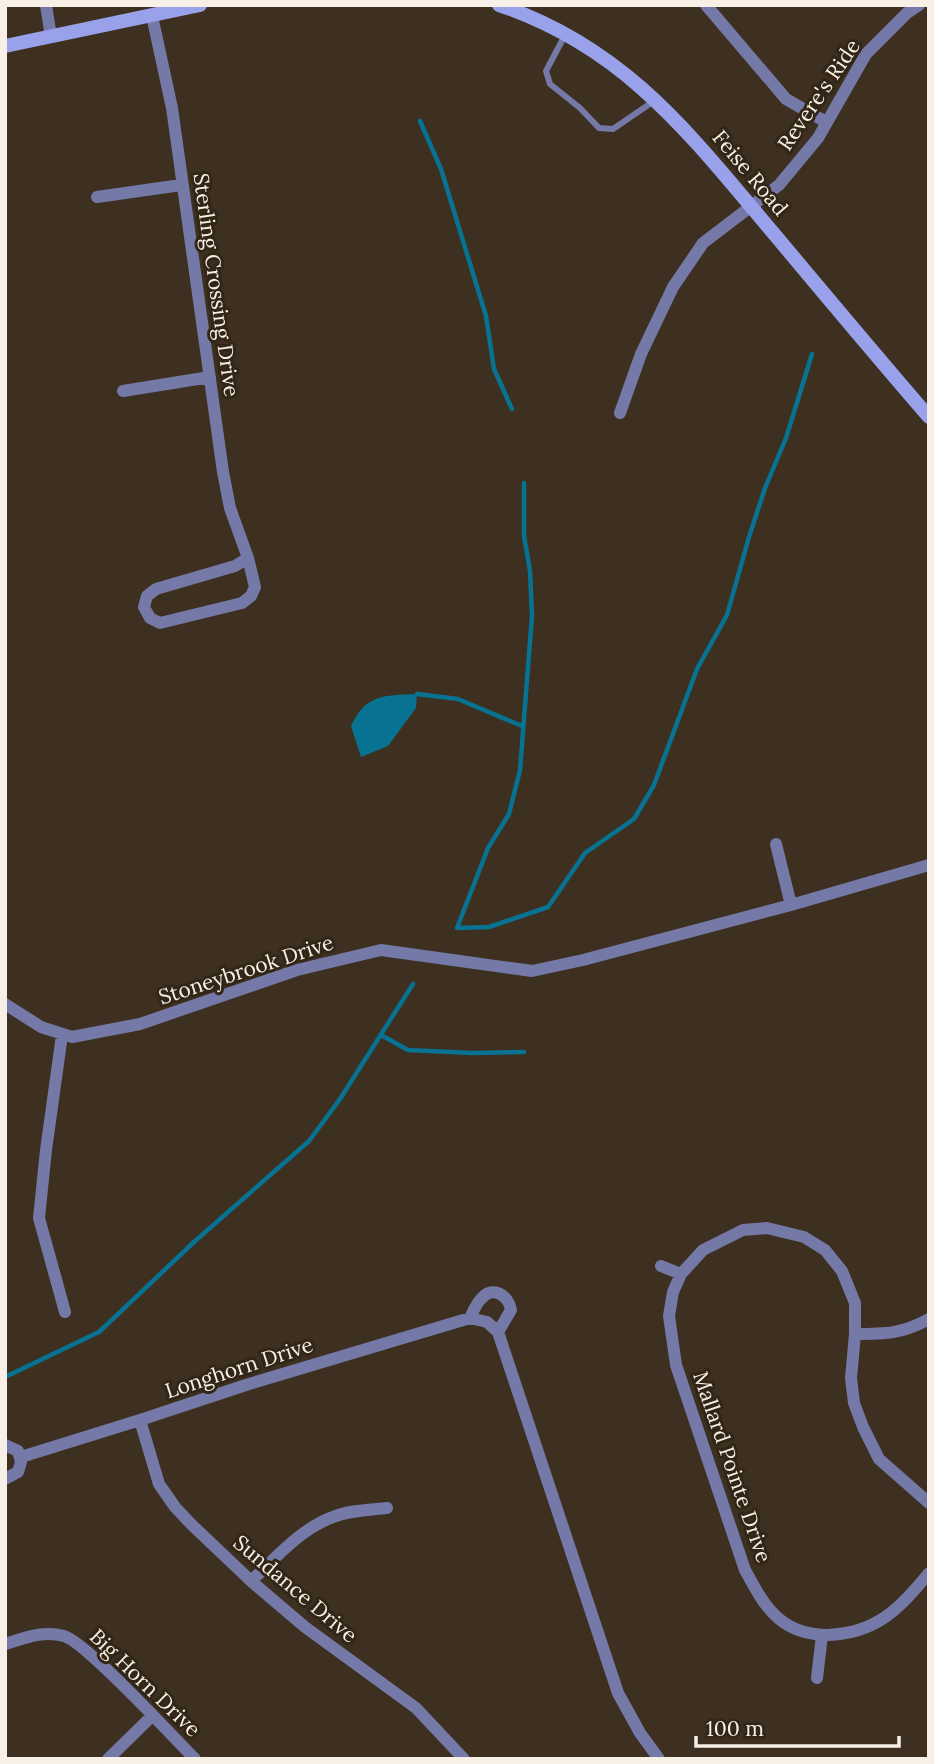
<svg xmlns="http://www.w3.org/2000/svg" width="934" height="1764" font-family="Lora,serif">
	<rect width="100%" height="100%" fill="#3d3020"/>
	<path fill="#077291" d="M417 694 416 708 388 746 361 757 351 726C367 693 383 696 417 694Z"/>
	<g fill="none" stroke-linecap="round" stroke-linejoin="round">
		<path stroke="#077291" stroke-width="4.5" d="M420 121 441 169 486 316 494 369 512 409
			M524 483V536L530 571 532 616 520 770 509 814 488 848 457 928 489 927 548 907 585 853 634 819 654 785 697 669 727 615 749 537 765 488 786 438 812 354
			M417 694 458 699 522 726
			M381 1035 408 1050 472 1053 524 1052
			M5 1377 99 1332 194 1242 309 1141 340 1099 413 984"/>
		<path stroke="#7479a7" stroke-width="6" d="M565 35 546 71 550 84 580 108 599 128 613 129 654 101"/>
		<path stroke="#7479a7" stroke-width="12" d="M46 5 51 37
			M706 5 786 99 826 122
			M152 16 172 108 223 472 230 508 248 558 255 587 251 596 242 603 160 623 150 618 144 607 147 596 156 589 235 566 248 558
			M97 197 181 185
			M123 391 210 377
			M620 413 641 354 673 287 703 243 779 185 818 138 866 54 907 13 919 5
			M776 844 791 905
			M5 1004 41 1027 72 1037 140 1024 297 970 381 950 532 971 583 960 791 905 929 865
			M62 1035 46 1150 39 1218 65 1312
			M661 1266 681 1274
			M470 1318C473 1312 476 1303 482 1298 493 1285 509 1296 511 1310L498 1332
			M855 1334C885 1334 902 1334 929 1319
			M140 1420 159 1484 175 1507 192 1525 251 1581 305 1627 416 1708 464 1759
			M5 1445 18 1451 21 1462 18 1472 5 1479
			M21 1457 140 1420 246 1385 470 1318 487 1322 498 1332 618 1693 640 1733 659 1759
			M929 1503 879 1459 863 1427 854 1403 851 1378 855 1334V1303L842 1271 825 1250 804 1237 767 1228 743 1230 703 1250 681 1274 673 1292 669 1316 676 1365 745 1570C754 1586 763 1605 778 1618 792 1630 811 1635 828 1635 877 1633 899 1609 929 1573
			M251 1581C276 1558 300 1529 333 1517 350 1510 369 1510 387 1508
			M5 1644C25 1638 43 1630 64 1636 86 1642 173 1737 195 1759
			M817 1678 822 1635
			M108 1759 152 1716"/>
		<path stroke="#98a1ea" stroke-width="14" d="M499 5C627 48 692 137 775 235 826 296 877 357 929 417
			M5 46 200 5"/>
	</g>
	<g text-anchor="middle" stroke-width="6" stroke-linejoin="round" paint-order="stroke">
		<g font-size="21" fill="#f8f0e6" stroke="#322617">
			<text transform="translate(819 95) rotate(-56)" y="7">Revere's Ride</text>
			<text transform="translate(750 173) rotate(50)" y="7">Feise Road</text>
			<text transform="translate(216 285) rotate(82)" y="7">Sterling Crossing Drive</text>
			<text transform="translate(246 970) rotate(-18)" y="7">Stoneybrook Drive</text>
			<text transform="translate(239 1368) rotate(-18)" y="7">Longhorn Drive</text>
			<text transform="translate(732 1467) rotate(71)" y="7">Mallard Pointe Drive</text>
			<text transform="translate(295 1589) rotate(40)" y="7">Sundance Drive</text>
			<text transform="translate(145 1683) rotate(44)" y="7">Big Horn Drive</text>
		</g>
	</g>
	<rect width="934" height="1764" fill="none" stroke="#f8f0e6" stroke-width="14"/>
	<path d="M696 1736v10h203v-10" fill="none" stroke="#f8f0e6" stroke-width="3.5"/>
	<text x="706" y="1736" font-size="21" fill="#f8f0e6" stroke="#322617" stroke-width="5" paint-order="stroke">100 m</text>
</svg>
